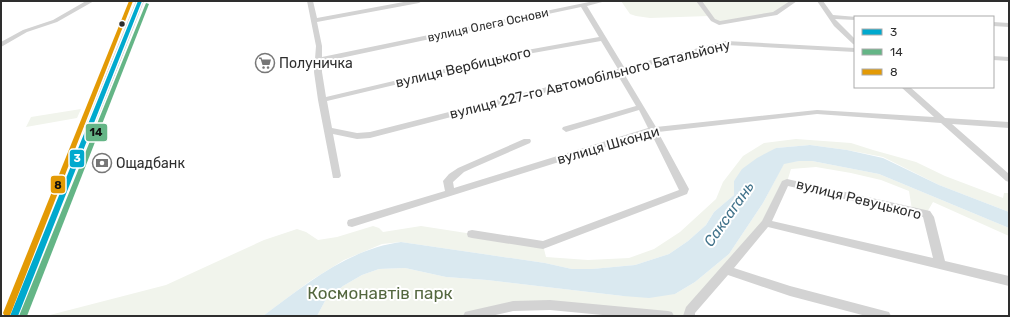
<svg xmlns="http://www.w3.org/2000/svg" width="1010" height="317" font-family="Rubik,sans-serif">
	<rect width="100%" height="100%" fill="#fff"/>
	<path fill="#f1f4ec" d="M621 1H794L779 12 719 23 709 16 650 18 636 16 630 14Z
		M81 109 77 118 26 127 31 117Z
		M796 139 851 143 873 150 916 162 945 176 1003 198 1004 193H1009V212L939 185 883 157 847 150 810 145 776 148 734 181V195L714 212 706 225 688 241 669 254 635 265 592 269H572L545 263 401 242 382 244 344 260 310 281 263 316H46L166 285 264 240 297 229 306 232 318 240 337 237 373 226 379 228 383 232 421 226 543 245 546 257 588 260 629 258 654 249 680 232 716 199 723 182 743 156 764 143Z
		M799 161H812L879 174 1009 228V236L933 202 926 214 912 210 909 191 881 180 851 173 816 167 791 169 787 182 766 223 689 316H668L550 305 469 316H317L325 301 343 286 362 275 379 269 405 268 446 277 487 280 623 296 675 294 695 282 729 254 763 203 784 163Z"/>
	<path fill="#dae9f0" d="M810 145 847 150 883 158 939 185 1009 212V228L879 174 812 161H799L784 164 763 203 729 254 695 282 675 294 649 298 623 296 487 280 446 277 405 268 379 269 362 275 343 286 325 301 317 316H263C305 285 348 249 401 242L545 263 572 269H592L635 265 669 254 688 241 706 225 714 212 734 195V181L742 169 757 158 776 148Z"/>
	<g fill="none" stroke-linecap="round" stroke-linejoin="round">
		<path fill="#d3d3d3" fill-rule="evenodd" d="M86 1H94L57 22 27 32 1 47V42L23 30 53 20Z
			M307 1H313L317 18 409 1H422L419 3 317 22 322 46V57L594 1H606L587 6 624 67 726 41 855 48V52L726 45 623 72 656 127 817 110 934 117 901 87H910L945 118 1009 122V128L952 124 1009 174V182L1006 181 941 123 817 114 658 132 689 189 687 194 543 249 472 238 468 237 467 234 468 231 472 230 543 241 679 190 651 133 352 227 348 226 347 223 348 220 445 191 443 181 449 174 458 168 524 139H530L531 141 530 143 475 167 464 172 453 182 454 188 648 128 639 110 566 132 562 129 563 127 636 106 617 74 370 138 357 139 333 134 341 176 339 178H333L318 100 314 72 316 46ZM581 7 599 37 516 52 326 97 322 72V62ZM601 41 618 69 370 132 357 133 332 128 327 101 516 56Z
			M696 1H702L715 19 720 21 773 12 790 1H797L777 15 719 25 711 21Z
			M817 1H823L833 15 857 17H855V20L835 19 855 39V45L853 44 834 26Z
			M993 22 1009 23V27L993 26Z
			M993 56 1009 57V61L993 60Z
			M787 179 930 211 934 217 945 261 1009 276V286L768 227 734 268 790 286 885 311 889 312 891 316H866L790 296 728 275 695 313V316H683L686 307 762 221 782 181ZM788 186 923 217 933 258 772 221Z
			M550 300 668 311 672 312 674 316H613L550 310 513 311 491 316H463L465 312 469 311 513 301Z"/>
		<path fill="#c6c6c6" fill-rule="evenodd" d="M136 1H144L21 316H7Z"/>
		<g stroke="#fff" stroke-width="3">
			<path id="bus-1" d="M138 1H142L18 316H10Z"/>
		</g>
		<g stroke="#fff" stroke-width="3">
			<path id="bus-2" d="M146 3 149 4 27 316H19Z"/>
		</g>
		<g stroke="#fff" stroke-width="3">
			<path id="bus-3" d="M129 1H133L11 313 10 315H4L3 313Z"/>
		</g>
		<use href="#bus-1" fill="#00a9ce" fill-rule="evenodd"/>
		<use href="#bus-2" fill="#64b586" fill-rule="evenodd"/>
		<use href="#bus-3" fill="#e39a05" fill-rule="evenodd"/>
	</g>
	<defs>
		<g id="supermarket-ring" transform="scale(1)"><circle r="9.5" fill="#fff" stroke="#777" stroke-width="1.5"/><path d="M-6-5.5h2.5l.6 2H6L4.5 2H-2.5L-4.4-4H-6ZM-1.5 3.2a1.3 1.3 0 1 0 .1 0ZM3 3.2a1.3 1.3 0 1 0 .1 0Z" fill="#777"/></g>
		<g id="bank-ring" transform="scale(1)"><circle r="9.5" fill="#fff" stroke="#777" stroke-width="1.5"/><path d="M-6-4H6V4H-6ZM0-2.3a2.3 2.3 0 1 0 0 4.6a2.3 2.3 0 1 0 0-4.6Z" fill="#777"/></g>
	</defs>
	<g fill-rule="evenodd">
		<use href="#supermarket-ring" x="265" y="63"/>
		<use href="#bank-ring" x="102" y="163"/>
	</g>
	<circle fill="#2e2e2e" stroke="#fff" stroke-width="1.5" cx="122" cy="24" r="3.5"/>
	<g text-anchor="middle" stroke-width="4" stroke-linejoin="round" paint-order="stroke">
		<g font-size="12" fill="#2e2e2e" stroke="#fff">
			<text transform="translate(488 25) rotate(-12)" y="4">вулиця Олега Основи</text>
		</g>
		<g font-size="14" fill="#2e2e2e" stroke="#fff" text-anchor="start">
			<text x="279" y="68">Полуничка</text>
			<text x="116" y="168">Ощадбанк</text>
		</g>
		<g font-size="14" fill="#2e2e2e" stroke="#fff">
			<text transform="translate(463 67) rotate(-13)" y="5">вулиця Вербицького</text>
			<text transform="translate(590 79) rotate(-14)" y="5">вулиця 227-го Автомобільного Батальйону</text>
			<text transform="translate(608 145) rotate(-16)" y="5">вулиця Шконди</text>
			<text transform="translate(859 199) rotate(14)" y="5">вулиця Ревуцького</text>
		</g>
		<g font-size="15" font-style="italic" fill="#42738b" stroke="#fff">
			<text transform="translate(729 214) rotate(-55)" y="5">Саксагань</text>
		</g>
		<g font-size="17" fill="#54673f" stroke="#fff">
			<text x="380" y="299">Космонавтів парк</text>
		</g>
	</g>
	<g stroke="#fff" stroke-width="1.5">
		<rect x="85" y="123" width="23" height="19" rx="4" fill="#64b586"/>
		<rect x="69" y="149" width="16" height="19" rx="4" fill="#00a9ce"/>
		<rect x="50" y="175" width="16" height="19" rx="4" fill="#e39a05"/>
	</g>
	<g font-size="11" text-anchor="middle" font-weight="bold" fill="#fff">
		<text x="77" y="162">3</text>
	</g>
	<g font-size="11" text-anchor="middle" font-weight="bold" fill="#111">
		<text x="96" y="136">14</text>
		<text x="58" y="189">8</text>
	</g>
	<rect width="1010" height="317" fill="none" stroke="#2e2e2e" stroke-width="4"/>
	<rect x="854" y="16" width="140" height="72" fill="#ffffff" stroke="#ababab"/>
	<rect x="862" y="29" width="20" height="6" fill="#00a9ce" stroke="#ababab"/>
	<text x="890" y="36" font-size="12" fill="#2e2e2e">3</text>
	<rect x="862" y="49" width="20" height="6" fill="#64b586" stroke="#ababab"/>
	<text x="890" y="56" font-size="12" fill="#2e2e2e">14</text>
	<rect x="862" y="69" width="20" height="6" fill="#e39a05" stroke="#ababab"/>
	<text x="890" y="76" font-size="12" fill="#2e2e2e">8</text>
</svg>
